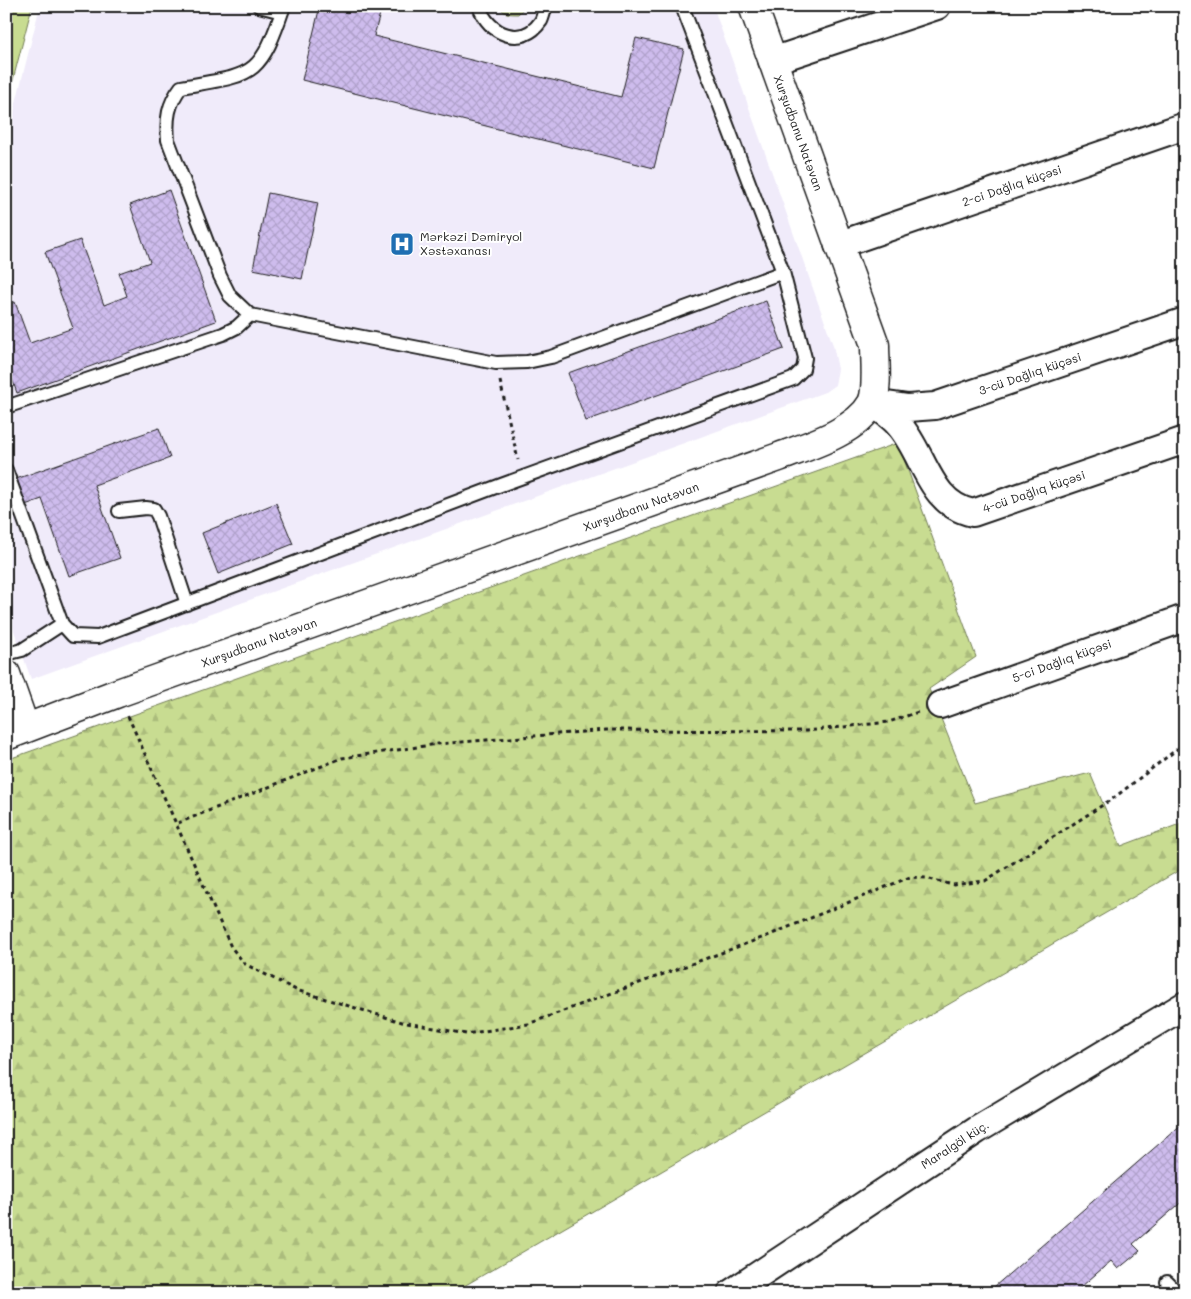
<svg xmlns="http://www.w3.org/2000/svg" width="1191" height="1299" font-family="Mali,sans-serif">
	<defs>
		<pattern id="grass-tufts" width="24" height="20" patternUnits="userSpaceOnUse" patternTransform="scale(1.25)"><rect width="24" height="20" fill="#c8dc91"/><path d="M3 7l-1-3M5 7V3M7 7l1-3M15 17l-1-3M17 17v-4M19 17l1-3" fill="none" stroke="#abbc7c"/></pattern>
		<pattern id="forest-firs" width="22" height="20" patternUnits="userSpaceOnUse" patternTransform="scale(1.25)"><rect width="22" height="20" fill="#c8dc91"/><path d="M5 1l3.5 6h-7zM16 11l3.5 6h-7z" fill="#abbc7c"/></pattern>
		<pattern id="building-cross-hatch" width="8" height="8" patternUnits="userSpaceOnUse" patternTransform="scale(1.25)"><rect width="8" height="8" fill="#cebced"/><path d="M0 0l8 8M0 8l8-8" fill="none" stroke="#b0a1cb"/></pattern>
	</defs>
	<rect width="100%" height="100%" fill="#fff"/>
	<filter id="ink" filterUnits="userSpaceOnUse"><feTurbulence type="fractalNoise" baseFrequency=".02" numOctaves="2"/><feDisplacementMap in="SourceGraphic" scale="10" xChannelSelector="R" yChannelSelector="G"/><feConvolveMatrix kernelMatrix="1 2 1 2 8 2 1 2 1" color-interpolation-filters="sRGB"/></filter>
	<g filter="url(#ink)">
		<path fill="#f0ebfa" d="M40 6H713L833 345 838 369 835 385 825 392 31 679 6 608V143Z"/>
		<path fill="url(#grass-tufts)" stroke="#727c56" d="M499 6H526L518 14C510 14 503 14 499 6Z"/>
		<path fill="url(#forest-firs)" stroke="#727c56" d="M898 443 976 657 929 689 975 803 1090 773 1121 846 1185 822V867L452 1293H6V760Z"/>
		<path fill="#c8dc91" stroke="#727c56" d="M6 6H32L6 107Z"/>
		<path fill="url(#building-cross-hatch)" stroke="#1c1c1c" d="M320 6H382L374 36 621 97 636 38 684 49 654 168 302 80Z
			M169 190 216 321 17 393 6 362V305L15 302 30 343 73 328 45 252 80 240 104 305 127 296 119 273 150 262 130 205Z
			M268 193 318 203 302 279 253 269Z
			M766 301 784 349 586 421 568 373Z
			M159 428 170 458 94 485 120 558 69 576 42 499 25 505 16 479Z
			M276 503 293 544 218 574 202 533Z
			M1182 1124 1185 1127V1199L1133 1244 1140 1251 1118 1269 1111 1261 1074 1293H987Z"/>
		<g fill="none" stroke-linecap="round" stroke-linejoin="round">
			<g stroke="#1c1c1c" stroke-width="16">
				<path id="service" d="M259 6 282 12
					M284 6C259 80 253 74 181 87 168 104 166 119 168 140L220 276 230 296 250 315 496 363 527 362 551 357 783 272
					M479 6C488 34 522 49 541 21 543 17 544 11 546 6
					M6 407 223 334 237 327 250 315
					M6 470 62 624 22 650 6 654
					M119 511 146 508 154 509 158 516 187 604
					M62 624 73 636 98 637 501 485 793 379 803 369 805 358 783 272 682 6
					M1167 1282 1178 1293"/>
			</g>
			<g stroke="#1c1c1c" stroke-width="30">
				<path id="minor" d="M772 61 937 6
					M838 245 1185 126
					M872 402C881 410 892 416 899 425 925 455 929 504 973 513L1185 440
					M873 403 908 408 935 406 1185 321
					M940 705 1185 618
					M731 1293 977 1130 1185 1005"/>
			</g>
			<g stroke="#1c1c1c" stroke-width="31">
				<path id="tertiary" d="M6 674 25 728"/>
			</g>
			<g stroke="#1c1c1c" stroke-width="31">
				<path id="secondary" d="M6 736 118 693 779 457C808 446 856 432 872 403 878 390 875 360 875 345L753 6"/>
			</g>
			<path stroke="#1c1c1c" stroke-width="3" stroke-dasharray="4 4" stroke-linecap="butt" d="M500 381 518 460
				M128 716 231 947 245 964 296 990 402 1022 466 1034 528 1024 767 936 910 877 926 878 953 885 985 881 1115 797 1185 743
				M178 823 342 758 438 744 606 730 806 731 889 722 918 712"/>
			<use href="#service" stroke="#fff" stroke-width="12"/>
			<use href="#minor" stroke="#fff" stroke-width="26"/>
			<use href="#tertiary" stroke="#fff" stroke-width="28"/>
			<use href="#secondary" stroke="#fff" stroke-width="28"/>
		</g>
	</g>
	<defs>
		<g id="hospital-square" transform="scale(1.25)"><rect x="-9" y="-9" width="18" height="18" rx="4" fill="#1f6fb2" stroke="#fff"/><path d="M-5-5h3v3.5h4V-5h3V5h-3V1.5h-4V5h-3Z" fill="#fff"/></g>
	</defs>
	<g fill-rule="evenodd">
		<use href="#hospital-square" x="402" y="244"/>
	</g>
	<g text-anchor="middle" stroke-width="4" stroke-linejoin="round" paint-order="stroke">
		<g font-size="12" fill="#1c1c1c" stroke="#fff">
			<text transform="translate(798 133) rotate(70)" y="4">Xurşudbanu Natəvan</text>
			<text transform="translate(1012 186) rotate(-19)" y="4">2-ci Dağlıq küçəsi</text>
			<text transform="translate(1030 374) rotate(-19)" y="4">3-cü Dağlıq küçəsi</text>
			<text transform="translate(1034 492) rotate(-19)" y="4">4-cü Dağlıq küçəsi</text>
			<text transform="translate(641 507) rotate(-20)" y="4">Xurşudbanu Natəvan</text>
			<text transform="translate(259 643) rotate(-20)" y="4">Xurşudbanu Natəvan</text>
			<text transform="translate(1062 661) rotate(-20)" y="4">5-ci Dağlıq küçəsi</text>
			<text transform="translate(955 1145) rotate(-33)" y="4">Maralgöl küç.</text>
		</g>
		<g font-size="12" fill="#1c1c1c" stroke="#fff" text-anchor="start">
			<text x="420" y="241">Mərkəzi Dəmiryol<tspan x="420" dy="14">Xəstəxanası</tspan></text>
		</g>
	</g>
	<rect width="1191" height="1299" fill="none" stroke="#fff" stroke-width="25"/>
	<rect x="12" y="12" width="1166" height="1274" fill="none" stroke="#1c1c1c" stroke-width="2" filter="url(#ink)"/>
</svg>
